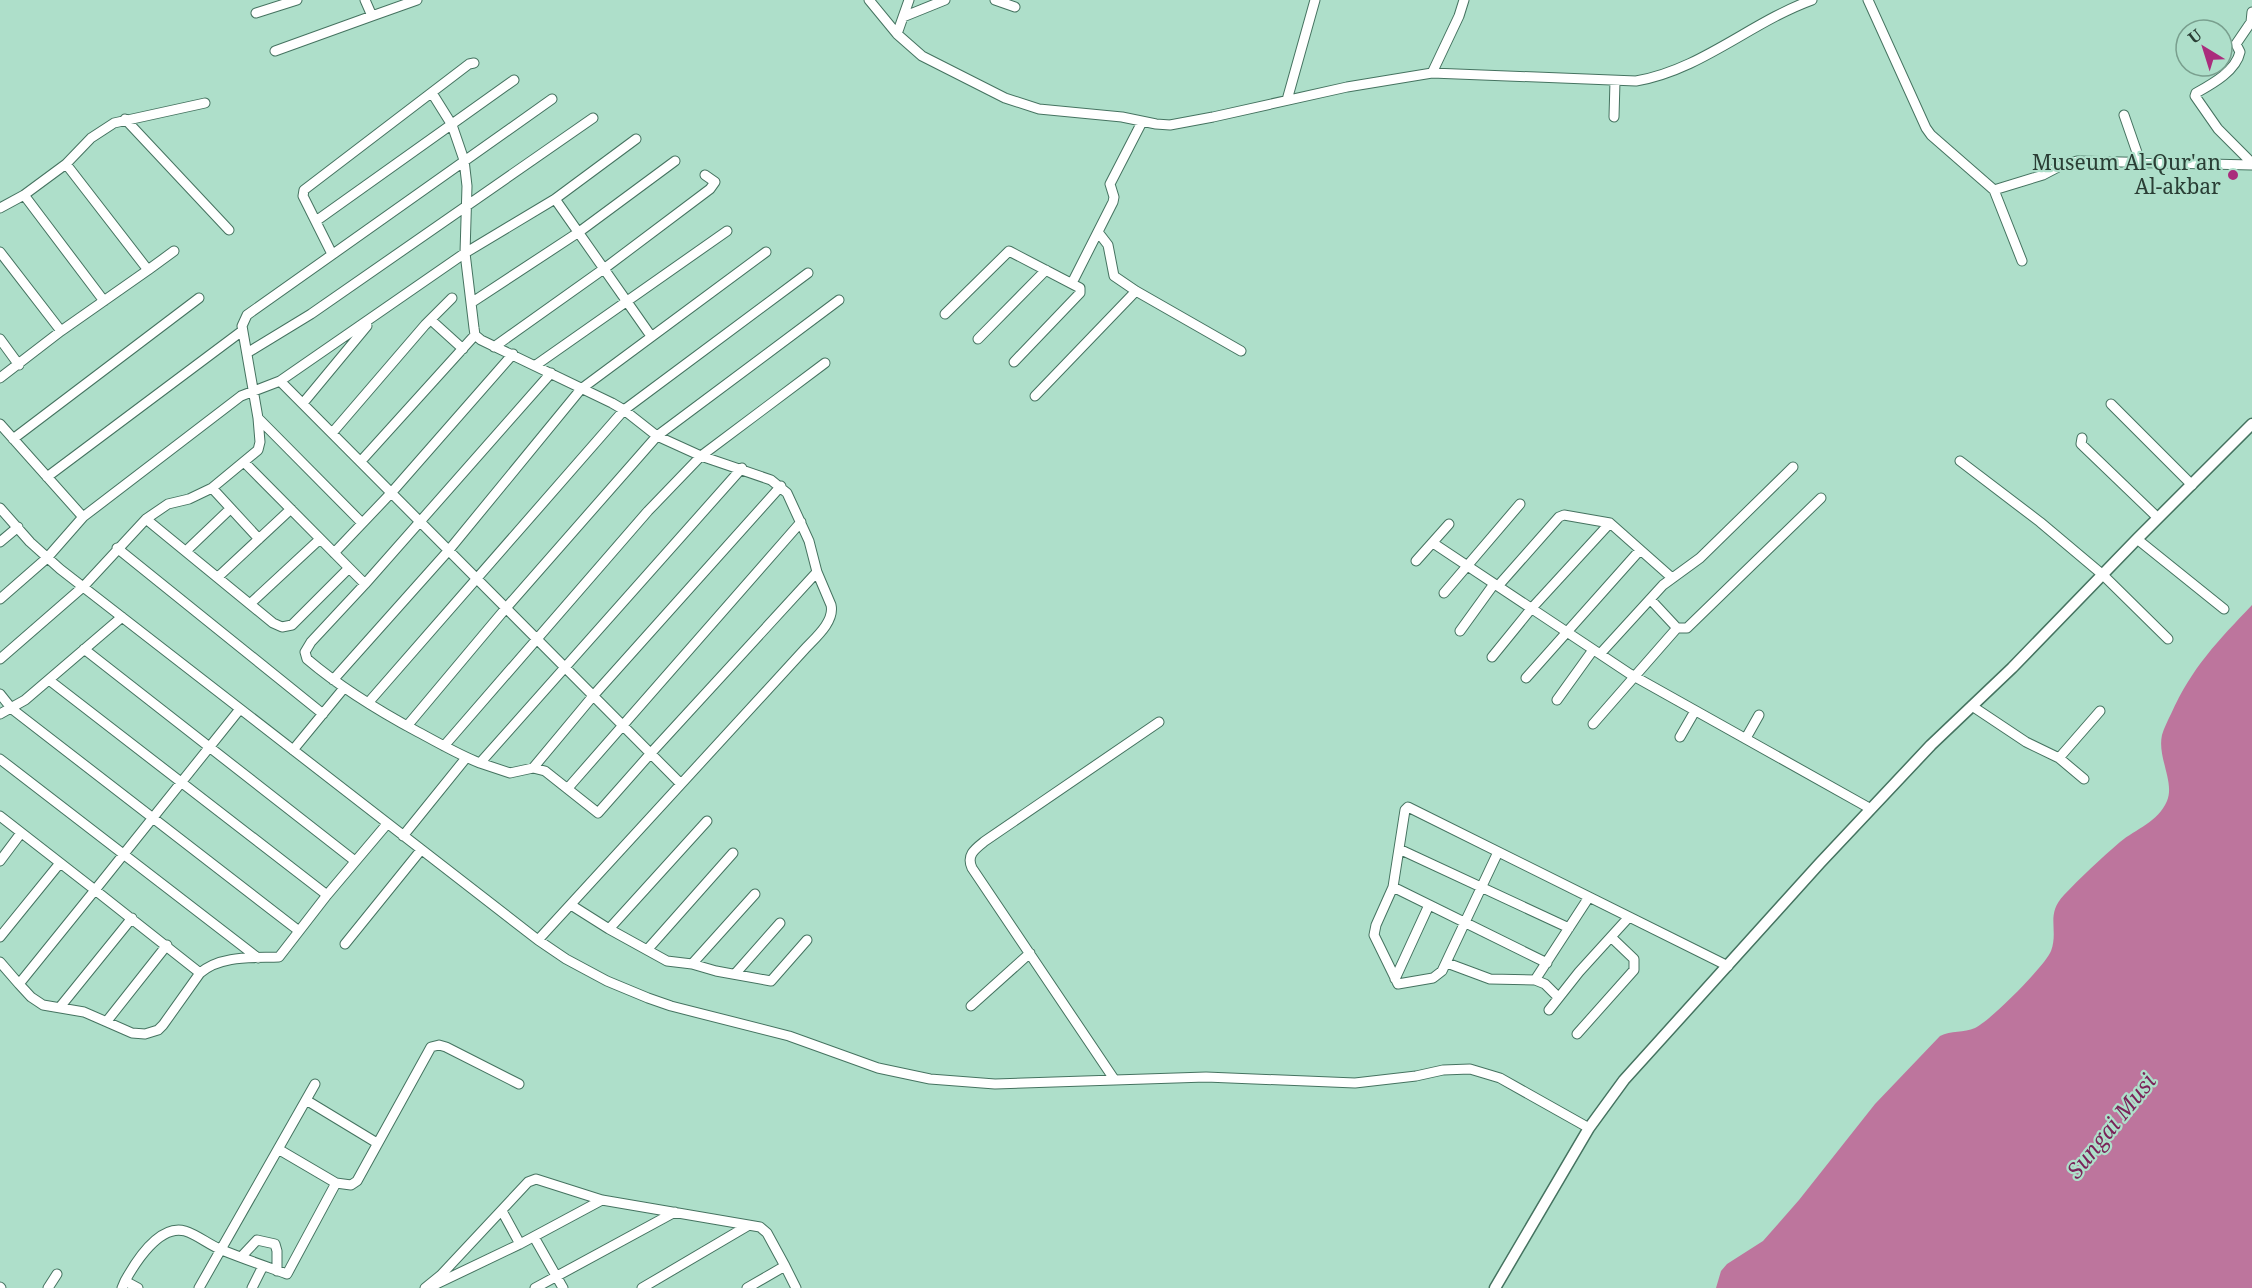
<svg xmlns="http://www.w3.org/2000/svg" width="2252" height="1288" font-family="'Noto Serif',serif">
	<rect width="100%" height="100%" fill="#aedfca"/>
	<path fill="#bd759d" d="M2252 605V1288H1716L1721 1271 1727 1264 1763 1241 1799 1200 1875 1104 1940 1036C1951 1030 1964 1033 1975 1028 1990 1021 2045 966 2051 951 2059 929 2045 915 2064 895 2081 877 2100 859 2120 842 2136 829 2158 822 2167 801 2175 782 2157 757 2162 735 2164 728 2168 720 2171 714 2192 667 2218 641 2252 605Z"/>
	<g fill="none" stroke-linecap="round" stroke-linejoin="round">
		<g stroke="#457360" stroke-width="11">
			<path id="minor" d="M365 0 372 16 417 0
				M869 0 897 34 922 56 1005 98 1039 109 1122 117 1156 124 1170 125 1213 117 1347 87 1432 73 1636 81C1701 70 1751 22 1812 0
				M995 0 1015 7
				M1868 0 1926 128 1931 135 1994 190 2043 175 2064 164 2078 161 2252 165
				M2252 12 2251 22 2236 44 2240 52C2236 71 2212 84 2196 93L2195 96 2218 129 2252 163
				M256 13 297 0
				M903 17 945 0
				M897 34 909 0
				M275 51 372 16
				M1432 73 1459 16 1464 0
				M432 93 452 125 464 160 467 186 465 253 474 328 475 335 481 340 612 403 624 410 657 436 701 456 825 363
				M1287 100 1315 0
				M2124 115 2141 164
				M1614 117 1615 81
				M125 119 229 230
				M66 164 91 138 114 123 205 103
				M1994 190 2022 261
				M24 195 104 301
				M555 199 651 336
				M0 208 24 195 66 164 148 270 61 331 0 378
				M316 221 514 80
				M1098 232 1108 245 1114 276 1136 291 1241 351
				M0 252 61 331
				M332 254 303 196 304 190 469 64 474 63
				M148 270 174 251
				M1072 283 1113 202 1114 197 1110 184 1142 122
				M471 303 579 232 675 161
				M945 314 1009 251 1080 288V293L1014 362
				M431 320 463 349
				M0 339 19 365
				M978 339 1046 270
				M494 347 605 268 710 189 715 182 705 175
				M247 353 311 314 593 118
				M536 365 727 231
				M551 373 365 584 311 642 305 652 307 659C341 688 379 711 418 732 439 743 459 755 480 763L742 468
				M280 381 681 784
				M1035 396 1136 291
				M304 402 367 326
				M2111 404 2192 485
				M258 418 362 523
				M0 424 83 517
				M333 432 425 325 452 298
				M2082 438 2081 444 2158 518
				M13 439 199 298
				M361 461 475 335
				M1960 461 2040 522 2103 575 2168 639
				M244 462 365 584
				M47 477 242 331
				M212 488 259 539
				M0 508 30 542 60 569 538 940 566 959 607 981 648 998 671 1006 789 1036 878 1068 930 1079 995 1084 1206 1077 1355 1083 1416 1076 1443 1070 1470 1069 1500 1078 1589 1128
				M146 519 273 623 282 627 292 625 349 568
				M2137 539 2224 609
				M0 542 18 527
				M1433 543 1630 674 1871 809
				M117 548 323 714
				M186 551 230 509
				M334 553 392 492 513 354
				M1416 561 1449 524
				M218 577 291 509
				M1498 586 1559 517 1564 515 1610 523 1671 577
				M1444 593 1520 504
				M0 599 47 558 83 517 241 396 280 381 465 253 555 199 636 139
				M1650 599 1677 628
				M251 603 320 539
				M1460 631 1494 584
				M84 649 355 861
				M1600 654 1663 585 1700 558 1793 467
				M1492 657 1531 609 1610 523
				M0 659 84 586 146 519 168 504 189 499 212 488 258 450 260 442 258 418 242 326 247 315 552 99
				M1526 678 1640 550
				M49 680 327 895
				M333 680 449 550 581 389 766 252
				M0 694 12 709 299 931
				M1557 700 1593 650
				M368 703 624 410 808 273
				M1972 706 2026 742 2059 758 2084 779
				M0 714 25 700 122 617
				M1593 724 1677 628H1687L1821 498
				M407 726 506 608 657 436 839 300
				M1680 737 1695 711
				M1746 738 1759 715
				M444 746 648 511 701 456 771 480 787 493 809 541 817 572 831 605C835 622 814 639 804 650L538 940
				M293 750 344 688
				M2059 758 2100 711
				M0 759 258 958
				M480 763 510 773 533 768 545 771 598 813 651 753 817 572
				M533 768 593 696 781 486
				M568 788 801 522
				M0 816 95 890 240 709
				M403 836 466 758
				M1399 849 1569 928
				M1498 852 1442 971 1433 978 1398 984 1374 935 1376 925 1393 887 1405 810 1408 807 1728 966
				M0 861 21 833
				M1393 887 1547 963
				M571 905 609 929 667 961 692 964 716 971 771 981 807 940
				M609 929 707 821
				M0 937 60 863
				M345 944 421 850
				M647 950 733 853
				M0 962 19 984
				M1447 963 1490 979 1535 980 1589 897
				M692 964 755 894
				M200 973 95 890 19 984 31 997 43 1005 84 1012 132 1033 145 1034 158 1030 163 1025 200 973C221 955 253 958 279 957L327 895 387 824
				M735 974 780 923
				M1395 979 1429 905
				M1535 980 1545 984 1558 997
				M971 1006 1030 953
				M60 1007 132 918
				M1549 1010 1579 972 1629 917
				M107 1021 167 945
				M1577 1034 1634 970V959L1611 937
				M1114 1079 972 868C966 855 975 849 985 841L1159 722
				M306 1100 377 1143
				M336 1183 351 1185 357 1181 431 1047 439 1045 446 1047 519 1084
				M502 1211 520 1244
				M534 1237 563 1288
				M241 1257 257 1240 275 1244 277 1251V1271
				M785 1266 796 1288
				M125 1281C135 1263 159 1224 185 1231 198 1235 209 1245 222 1250 244 1259 265 1266 287 1274L336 1183 278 1149
				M0 1287 1 1288
				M430 1287 520 1244 602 1200
				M48 1288 57 1274
				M122 1288 125 1281 138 1288
				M199 1288 315 1084
				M252 1288 263 1266
				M425 1288 441 1275 528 1182 536 1179 602 1200 760 1227 767 1233 785 1266 747 1288
				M535 1288 675 1212
				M642 1288 749 1225"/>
		</g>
		<g stroke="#457360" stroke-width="13">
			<path id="tertiary" d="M1495 1288 1589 1128 1624 1080 1820 863 1931 745 2012 668 2137 539 2252 424"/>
		</g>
		<use href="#minor" stroke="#fff" stroke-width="9"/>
		<use href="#tertiary" stroke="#fff" stroke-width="10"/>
	</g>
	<circle fill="#aa2c7c" stroke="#aedfca" stroke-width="2" cx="2233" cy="175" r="6"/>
	<g text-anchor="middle" stroke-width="4.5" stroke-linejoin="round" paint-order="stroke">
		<g font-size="21" fill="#2a3e35" stroke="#aedfca" text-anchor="end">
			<text x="2221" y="170">Museum Al-Qur'an<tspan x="2221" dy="24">Al-akbar</tspan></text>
		</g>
		<g font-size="22" font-style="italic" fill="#7a2359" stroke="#aedfca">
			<text transform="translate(2111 1126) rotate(-51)" y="8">Sungai Musi</text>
		</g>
	</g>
	<g transform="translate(2204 48) rotate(322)"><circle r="28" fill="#aedfca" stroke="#799f8e" stroke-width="1.5"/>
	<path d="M0-4.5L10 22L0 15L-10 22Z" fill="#aa2c7c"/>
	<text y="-9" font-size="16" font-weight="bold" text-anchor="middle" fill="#2a3e35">U</text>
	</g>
</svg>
